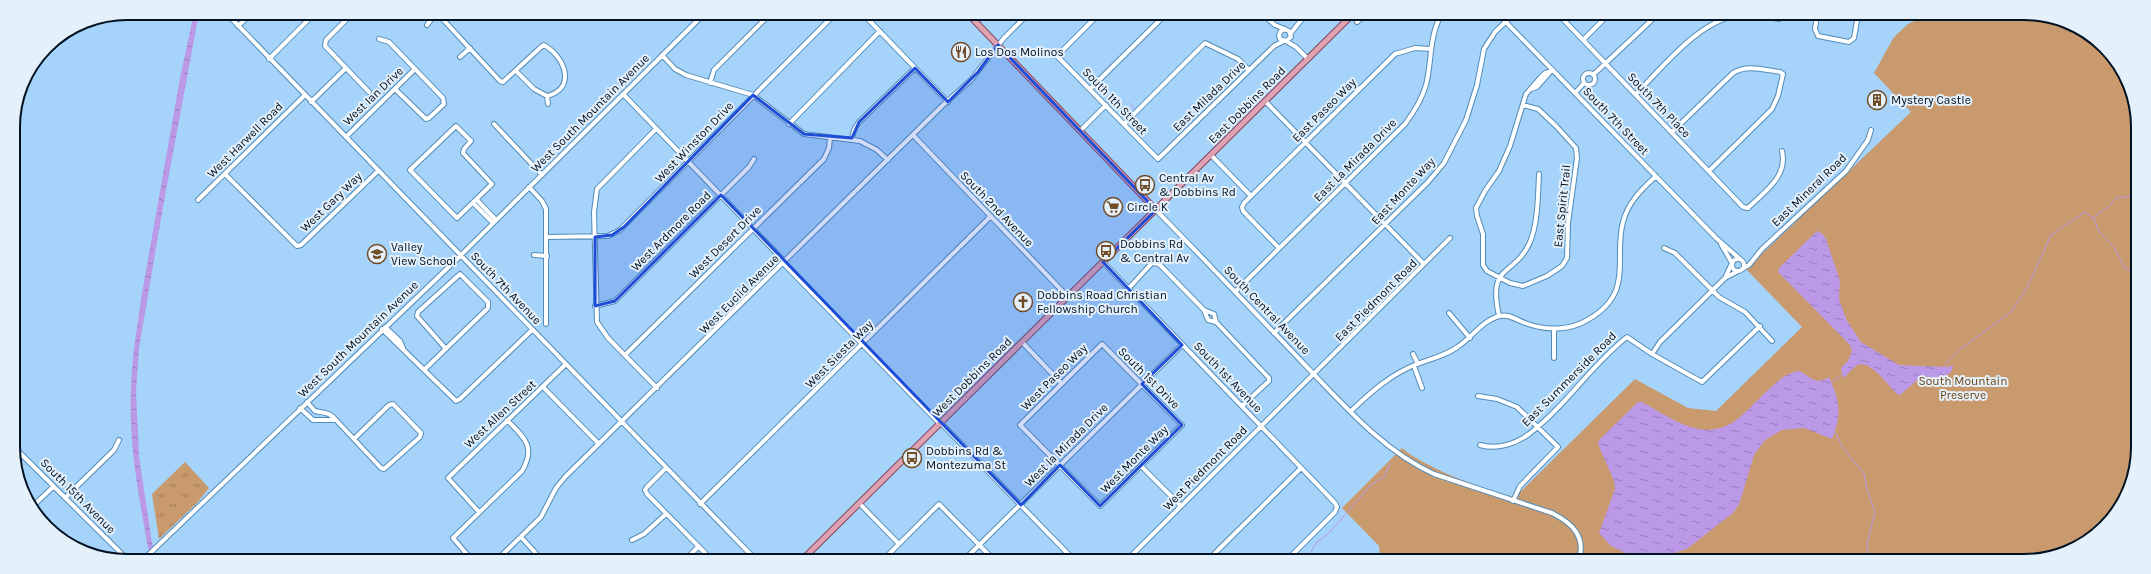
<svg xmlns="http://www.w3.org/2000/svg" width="2151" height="574" font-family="Karla,sans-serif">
	<defs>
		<pattern id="grass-tufts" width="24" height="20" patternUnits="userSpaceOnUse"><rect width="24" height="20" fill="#c99a6e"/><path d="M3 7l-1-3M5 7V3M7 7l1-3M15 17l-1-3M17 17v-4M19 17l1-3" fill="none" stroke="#a17c5a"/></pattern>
		<pattern id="water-ripples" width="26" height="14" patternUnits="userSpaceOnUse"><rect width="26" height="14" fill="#bc99e7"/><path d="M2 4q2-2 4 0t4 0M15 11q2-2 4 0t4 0" fill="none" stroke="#967bbb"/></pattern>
	</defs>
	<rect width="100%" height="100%" fill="#a5d3fa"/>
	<path fill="url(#grass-tufts)" d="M185 462 209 488 197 503 159 539 152 494Z"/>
	<path fill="#c99a6e" d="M1928 15H2047L2105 46 2136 105V470L2123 504 2099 533 2068 552 2031 561 1380 560 1379 546 1342 508 1402 448C1423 467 1487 491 1515 497L1635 379 1688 408 1716 411 1802 327 1746 269 1911 112 1874 73 1894 37 1908 24Z"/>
	<path fill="url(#water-ripples)" d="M194 13H199L163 207 139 348 136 392 139 456 152 543 157 559H150C140 502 128 445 131 387 132 357 137 328 141 299L180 78Z
		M1816 232 1822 233 1826 239 1840 281 1839 299 1846 319 1861 342 1899 365 1947 367 1953 365 1951 372 1941 379 1922 376 1900 395 1897 394C1889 386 1870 359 1858 365 1852 368 1848 375 1843 378L1841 368 1848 361 1852 351 1850 345 1778 272 1779 268Z
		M1799 371C1812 377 1815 386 1829 377 1840 401 1842 414 1832 439L1804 428 1782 430 1765 440 1754 455 1740 502 1734 512 1687 549 1650 560H1630L1625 553 1611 546 1599 533 1615 489 1614 481 1598 444 1599 440 1638 402H1642C1671 418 1702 443 1735 421 1746 413 1756 401 1766 392 1777 382 1785 373 1799 371Z"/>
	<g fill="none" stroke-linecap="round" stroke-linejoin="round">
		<path stroke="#bc99e7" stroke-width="1" d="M1129 103 1135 109
			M2093 218 2108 207 2116 198 2136 196
			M1818 229V233
			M1943 367 1959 350 2011 312 2027 288 2051 235 2085 212 2095 220 2098 230 2114 247 2124 267 2136 273
			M1831 383 1843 373
			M1835 432 1843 448 1864 474 1867 489 1875 512 1867 543 1868 551 1875 561
			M1307 560 1315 544 1330 532 1370 486 1385 476 1390 463"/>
		<g stroke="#528bb8" stroke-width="6">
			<path id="minor" d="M226 13 755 559
				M353 13 326 40 325 46 369 92
				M437 13 500 81 503 82 541 47 544 45C565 57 577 88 547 96
				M863 14 948 102
				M1099 14 1057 56 1158 159 1274 46 1284 41
				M1262 14 1275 25 1289 31 1291 37 1286 41 1280 39 1279 35 1281 31 1285 29
				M1499 15 1716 238 1740 259
				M1559 15 1743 207 1748 208C1765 191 1788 177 1782 151
				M1757 15 1779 19 1785 15
				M1817 15 1815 29 1818 36 1849 42 1854 38 1858 15
				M1357 22 1366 14
				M427 25 436 13
				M238 26 252 13
				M1291 33 1306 14
				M379 39 389 42 443 98 444 104 429 118 426 119 395 89
				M1583 40 1608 15
				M1286 41 1296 47 1308 59
				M662 55 675 69 686 75 753 95 804 134 860 141 877 150 888 160
				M460 57 470 48
				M269 59 315 13
				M516 71 534 89 547 96
				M1583 79a6 6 0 1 1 12 0a6 6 0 1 1-12 0Z
				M1593 75 1657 15
				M710 83 714 70 770 14
				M1090 89 1166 14
				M1531 89 1537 87 1550 72
				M1575 93 1584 83
				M623 94 785 262
				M1636 94C1663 67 1701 18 1741 15
				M547 96 548 104
				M1265 101 1424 264
				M311 102 346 68
				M1523 105 1538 109 1556 126 1576 148 1577 158 1568 223 1567 258 1562 266 1547 276 1523 286 1510 283 1487 271 1483 265V234L1477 216 1476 208 1485 191 1499 171 1510 146 1526 94 1540 78 1545 73 1549 72
				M494 124 542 175
				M789 124 880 31
				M1124 124 1205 43 1238 59 1249 70
				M456 126 471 141 464 149 463 153 492 184 457 218 410 170Z
				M656 129 597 189 594 212 597 322 608 338 657 388
				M1080 131 1106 105
				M1672 132 1733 73C1747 64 1764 70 1780 72L1783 74 1778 96 1772 109 1709 171
				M913 135 1068 297
				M346 137 415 69
				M852 139 854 130 859 122 915 68
				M1211 155 1251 196
				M225 174 297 246 301 245 378 171
				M529 187 542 201 546 209V324
				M198 200 305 95
				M477 200 496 220
				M473 203 493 223
				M1156 210C1206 261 1255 313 1305 365 1344 405 1382 450 1434 474L1552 513C1572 523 1586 536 1579 560
				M547 237 608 236 620 230 835 14
				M1721 244 1732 263
				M1279 248 1243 211 1242 207 1244 203 1395 54 1415 48 1431 49
				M1664 248 1675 253 1719 297 1745 312 1772 341
				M534 255 547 256
				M1732 265a6 6 0 1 1 12 0a6 6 0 1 1-12 0Z
				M1103 262 1335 503 1337 507 1335 512 1287 560
				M784 264 940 424
				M1742 269 1749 265 1762 249 1846 171 1868 140 1871 130
				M1725 278 1731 265
				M1128 289 1152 263 1159 264 1204 310 1214 314 1216 322 1269 378V381L1242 406
				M1235 292 1405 124C1414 112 1422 99 1426 85 1432 61 1429 37 1441 15
				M595 306 615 301 749 167 754 159
				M1204 310 1208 320 1216 322
				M1449 313 1470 338
				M1499 316C1487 262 1514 278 1530 242 1538 223 1538 195 1539 174
				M385 327 400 341 403 348
				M382 329 456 401 460 399 532 330
				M1554 329V358
				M1274 333 1428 182 1444 163 1466 120 1477 85 1484 49 1495 32 1513 15
				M1022 342 1061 383
				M1102 344 1182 425 1100 506 1020 425Z
				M1413 354 1418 364
				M1652 354 1660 342 1725 278 1738 271
				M625 355 824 159 829 148 830 138
				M1414 366 1422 388
				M424 370 488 308V302L460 274 418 312 417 316 446 349
				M543 387 599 444
				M1478 396 1497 399 1517 407 1558 447 1520 486 1513 501
				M307 402 315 411C325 413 329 412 336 420L381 468 384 469 420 437 421 433 393 404 389 405 354 439
				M300 408 313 420H336
				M1351 411C1371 392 1391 374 1417 364 1431 359 1444 356 1456 348 1471 339 1482 320 1500 316 1509 314 1517 320 1525 323 1546 331 1570 331 1589 319 1635 292 1613 259 1623 222 1628 202 1642 189 1656 176
				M941 423 1074 560
				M1480 445C1497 450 1515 444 1529 434 1566 406 1591 365 1627 337L1652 354 1702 382 1760 326
				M15 448 127 559
				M1141 466 1181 506
				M666 468 647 487 645 490 647 494 711 559
				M65 498 114 450 119 440
				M859 503 899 544
				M700 504 990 217
				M34 505 53 487
				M479 512 448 478 566 364
				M521 537 541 559
				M632 540 644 534 666 514
				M144 559 455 261 704 14
				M471 559 453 538 522 471C536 447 525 438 507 420
				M498 559 541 517 556 488 565 477 942 106 971 80 1004 38 1028 14
				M686 559 698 547
				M883 560 939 504 994 560
				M964 560 1182 345
				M1127 560 1450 238
				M1208 560 1301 468"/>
		</g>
		<g stroke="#83475f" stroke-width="7">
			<path id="major" d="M968 14 1156 210
				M803 559 1353 14"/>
		</g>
		<use href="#minor" stroke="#fff" stroke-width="4"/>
		<use href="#major" stroke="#dfa2b3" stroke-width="5"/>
	</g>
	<path fill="#1d4ed8" fill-opacity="0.2" stroke="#1d4ed8" stroke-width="3" stroke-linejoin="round" d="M998 45 1156 210 1103 262 1182 345 1142 384 1182 425 1100 506 1060 465 1021 505 721 195 615 301 595 306V237L612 235 624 227 753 95 804 134 852 138 859 122 915 68 948 102 978 72Z"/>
	<defs>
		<g id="restaurant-ring" transform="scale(1)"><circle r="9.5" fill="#e4f0fa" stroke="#714c27" stroke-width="1.5"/><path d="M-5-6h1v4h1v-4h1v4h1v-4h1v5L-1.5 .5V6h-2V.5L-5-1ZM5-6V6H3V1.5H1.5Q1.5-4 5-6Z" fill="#714c27"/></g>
		<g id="building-ring" transform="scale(1)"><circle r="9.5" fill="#e4f0fa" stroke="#714c27" stroke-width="1.5"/><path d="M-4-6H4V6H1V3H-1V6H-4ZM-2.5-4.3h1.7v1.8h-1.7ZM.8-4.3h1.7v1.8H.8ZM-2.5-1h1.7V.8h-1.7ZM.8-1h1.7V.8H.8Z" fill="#714c27"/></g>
		<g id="bus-ring" transform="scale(1)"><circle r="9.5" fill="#e4f0fa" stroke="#714c27" stroke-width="1.5"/><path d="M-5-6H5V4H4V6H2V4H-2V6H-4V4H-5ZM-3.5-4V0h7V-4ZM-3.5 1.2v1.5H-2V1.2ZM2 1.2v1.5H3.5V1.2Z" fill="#714c27"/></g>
		<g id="supermarket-ring" transform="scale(1)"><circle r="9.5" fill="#e4f0fa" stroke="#714c27" stroke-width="1.5"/><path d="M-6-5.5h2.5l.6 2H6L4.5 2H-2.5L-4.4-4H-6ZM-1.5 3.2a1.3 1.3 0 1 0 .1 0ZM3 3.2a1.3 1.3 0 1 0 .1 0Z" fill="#714c27"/></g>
		<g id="school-ring" transform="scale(1)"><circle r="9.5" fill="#e4f0fa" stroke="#714c27" stroke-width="1.5"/><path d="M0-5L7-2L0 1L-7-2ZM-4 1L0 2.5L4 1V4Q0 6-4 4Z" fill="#714c27"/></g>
		<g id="church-ring" transform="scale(1)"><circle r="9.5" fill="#e4f0fa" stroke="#714c27" stroke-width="1.5"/><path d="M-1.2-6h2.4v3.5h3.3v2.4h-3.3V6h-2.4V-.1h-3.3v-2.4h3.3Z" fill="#714c27"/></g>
	</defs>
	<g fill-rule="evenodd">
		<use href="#restaurant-ring" x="961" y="52"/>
		<use href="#building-ring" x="1877" y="100"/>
		<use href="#bus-ring" x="1145" y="185"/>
		<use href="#supermarket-ring" x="1113" y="207"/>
		<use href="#bus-ring" x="1106" y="251"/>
		<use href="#school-ring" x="377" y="254"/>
		<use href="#church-ring" x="1023" y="302"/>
		<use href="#bus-ring" x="912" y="458"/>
	</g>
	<g text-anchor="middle" stroke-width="4" stroke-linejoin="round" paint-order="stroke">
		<g font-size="12" fill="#012" stroke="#e4f0fa" text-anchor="start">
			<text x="975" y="56">Los Dos Molinos</text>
			<text x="1891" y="104">Mystery Castle</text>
			<text x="1159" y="182">Central Av<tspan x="1159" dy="14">&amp; Dobbins Rd</tspan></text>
			<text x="1127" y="211">Circle K</text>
			<text x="1120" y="248">Dobbins Rd<tspan x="1120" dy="14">&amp; Central Av</tspan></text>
			<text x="391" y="251">Valley<tspan x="391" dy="14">View School</tspan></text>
			<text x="1037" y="299">Dobbins Road Christian<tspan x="1037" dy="14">Fellowship Church</tspan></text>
			<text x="926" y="455">Dobbins Rd &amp;<tspan x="926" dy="14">Montezuma St</tspan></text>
		</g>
		<g font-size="12" fill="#012" stroke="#e4f0fa">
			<text transform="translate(373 96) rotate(-44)" y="4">West Ian Drive</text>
			<text transform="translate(1209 96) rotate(-44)" y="4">East Milada Drive</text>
			<text transform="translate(1115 101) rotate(46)" y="4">South 1th Street</text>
			<text transform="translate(1247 105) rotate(-45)" y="4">East Dobbins Road</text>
			<text transform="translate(1659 105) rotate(46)" y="4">South 7th Place</text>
			<text transform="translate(1324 110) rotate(-45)" y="4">East Paseo Way</text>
			<text transform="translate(590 113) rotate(-45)" y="4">West South Mountain Avenue</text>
			<text transform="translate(1616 121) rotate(46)" y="4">South 7th Street</text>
			<text transform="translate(245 140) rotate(-45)" y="4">West Harwell Road</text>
			<text transform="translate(694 142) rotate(-46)" y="4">West Winston Drive</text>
			<text transform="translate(1355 160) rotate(-45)" y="4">East La Mirada Drive</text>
			<text transform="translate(1809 190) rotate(-44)" y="4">East Mineral Road</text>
			<text transform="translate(1403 191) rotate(-47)" y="4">East Monte Way</text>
			<text transform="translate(331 202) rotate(-44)" y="4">West Gary Way</text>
			<text transform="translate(1562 206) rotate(-84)" y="4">East Spirit Trail</text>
			<text transform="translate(997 209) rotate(46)" y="4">South 2nd Avenue</text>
			<text transform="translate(671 231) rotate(-45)" y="4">West Ardmore Road</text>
			<text transform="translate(725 242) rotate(-45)" y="4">West Desert Drive</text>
			<text transform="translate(506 288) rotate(46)" y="4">South 7th Avenue</text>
			<text transform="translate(739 294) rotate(-45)" y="4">West Euclid Avenue</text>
			<text transform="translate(1376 300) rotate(-45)" y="4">East Piedmont Road</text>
			<text transform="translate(1267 310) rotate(46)" y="4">South Central Avenue</text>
			<text transform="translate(358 339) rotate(-44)" y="4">West South Mountain Avenue</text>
			<text transform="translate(839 354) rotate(-45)" y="4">West Siesta Way</text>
			<text transform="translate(972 377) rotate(-45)" y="4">West Dobbins Road</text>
			<text transform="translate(1054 377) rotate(-45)" y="4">West Paseo Way</text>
			<text transform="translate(1228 377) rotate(46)" y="4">South 1st Avenue</text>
			<text transform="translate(1149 378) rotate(45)" y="4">South 1st Drive</text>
			<text transform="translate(1569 379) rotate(-45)" y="4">East Summerside Road</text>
			<text transform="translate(500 414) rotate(-43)" y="4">West Allen Street</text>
			<text transform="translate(1066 445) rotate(-45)" y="4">West la Mirada Drive</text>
			<text transform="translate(1134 459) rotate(-45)" y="4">West Monte Way</text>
			<text transform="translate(1205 468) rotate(-45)" y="4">West Piedmont Road</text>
			<text transform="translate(78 496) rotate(45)" y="4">South 15th Avenue</text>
		</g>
		<g font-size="12" fill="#704411" stroke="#e4f0fa">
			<text x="1963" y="385">South Mountain<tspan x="1963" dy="14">Preserve</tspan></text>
		</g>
	</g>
	<path d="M0 0H2151V574H0ZM127 20H2024A107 107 0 0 1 2131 127V447A107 107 0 0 1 2024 554H127A107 107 0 0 1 20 447V127A107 107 0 0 1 127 20Z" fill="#e4f0fa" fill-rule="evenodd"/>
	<path fill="none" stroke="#012" stroke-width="2" d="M127 20H2024A107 107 0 0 1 2131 127V447A107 107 0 0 1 2024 554H127A107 107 0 0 1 20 447V127A107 107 0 0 1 127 20Z"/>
</svg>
